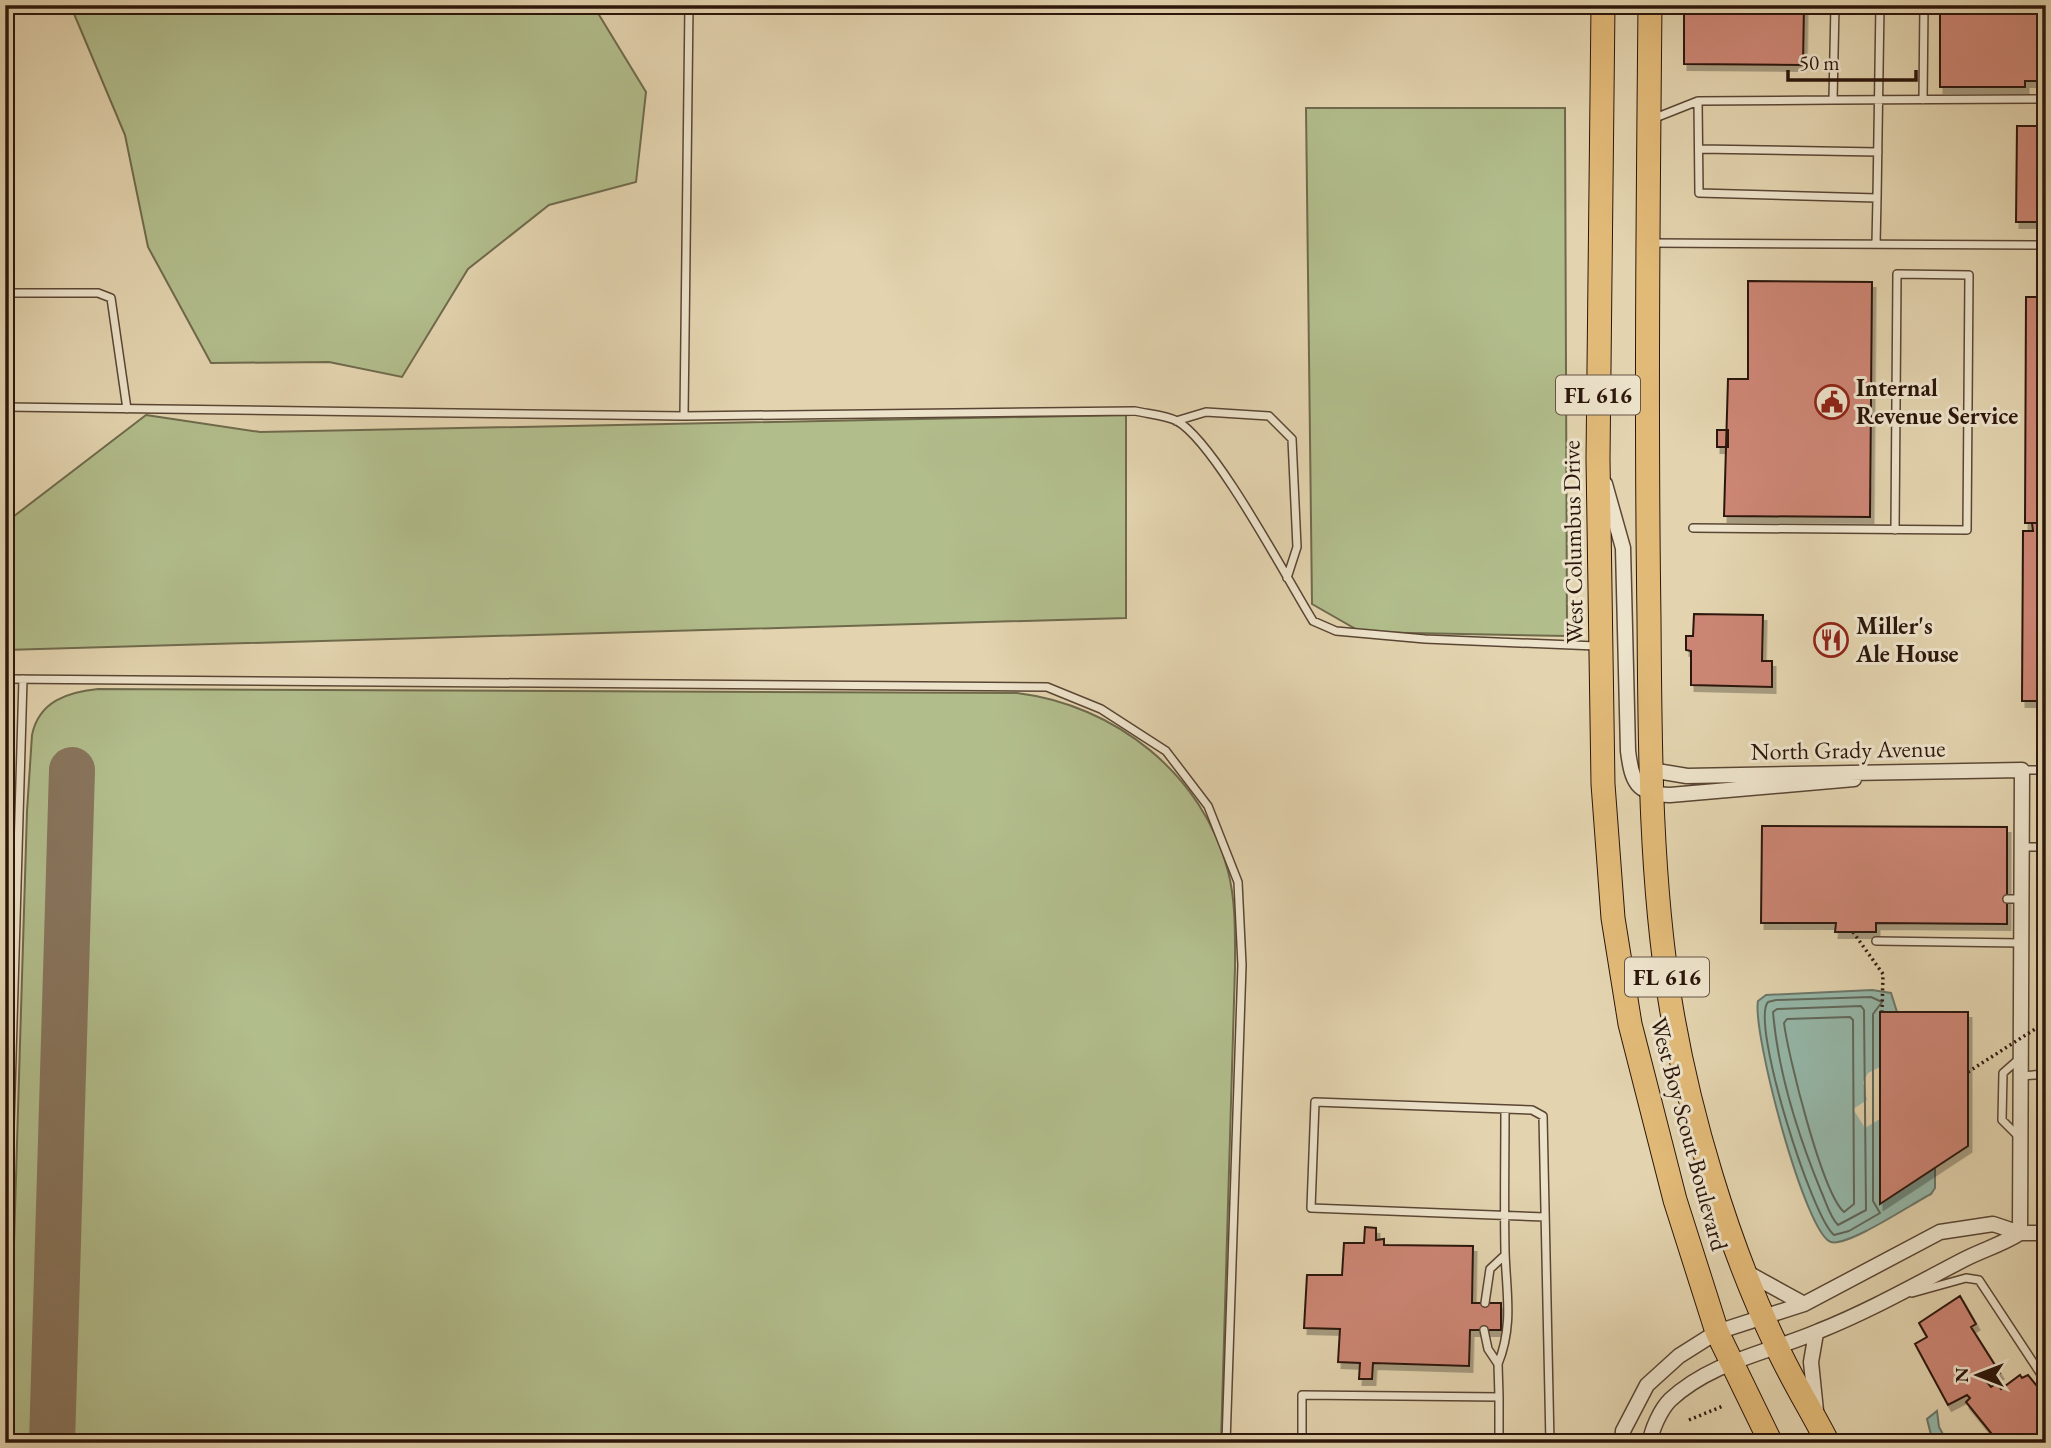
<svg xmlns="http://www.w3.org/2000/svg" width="2051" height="1448" font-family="'EB Garamond',serif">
	<defs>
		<filter id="shadow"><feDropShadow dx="3.5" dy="6" stdDeviation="0" flood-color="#0004"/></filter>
	</defs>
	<rect width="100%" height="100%" fill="#e3d4af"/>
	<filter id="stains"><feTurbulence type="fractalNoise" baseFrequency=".00286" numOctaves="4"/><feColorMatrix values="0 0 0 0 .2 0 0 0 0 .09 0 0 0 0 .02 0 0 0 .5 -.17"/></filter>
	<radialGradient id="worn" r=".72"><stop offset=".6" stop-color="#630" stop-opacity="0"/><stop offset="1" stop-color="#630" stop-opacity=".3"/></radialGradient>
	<path fill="#b2bd8c" stroke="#6f6a4c" stroke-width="2" d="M43 5H593L646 92 636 182 549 205 468 269 402 377 329 362 211 363 148 247 125 135 72 9Z
		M1306 108H1565L1567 636 1361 632 1312 604Z
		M146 415 260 432 1126 415V618L5 650V523Z
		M98 689 1017 693C1115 705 1203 774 1228 871 1236 902 1235 935 1235 967L1221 1443H67L88 767 57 765 35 1443H8L27 811 32 735C39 701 68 692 98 689Z"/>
	<path fill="#95b8aa" stroke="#6b776a" stroke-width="2" d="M1872 990 1891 993 1897 1012H1880V1203L1935 1168V1188L1931 1194C1913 1203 1848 1247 1831 1242 1805 1234 1752 1032 1758 1001L1766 995Z
		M1937 1411 1939 1427 1948 1443H1933L1927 1419Z"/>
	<path fill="#e3d4af" d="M1880 1067V1119L1865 1128 1853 1109 1867 1100 1863 1082 1868 1073Z"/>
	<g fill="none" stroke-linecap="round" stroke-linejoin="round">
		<path stroke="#60675a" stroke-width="2" d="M1871 997 1882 1002 1873 1014V1201L1880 1213 1849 1231 1834 1235C1812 1218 1750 1022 1768 1002L1776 1000Z
			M1861 1006 1864 1010 1866 1210 1838 1225C1830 1217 1826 1202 1821 1191 1798 1135 1778 1073 1773 1012L1777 1009Z
			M1850 1017 1853 1020 1854 1204 1844 1212C1822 1193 1788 1055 1784 1023L1787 1019Z"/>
		<path stroke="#88755d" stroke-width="46" d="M52 1443 72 770"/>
	</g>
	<path fill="#cd8675" stroke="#2c160b" stroke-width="2" filter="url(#shadow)" d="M1684 5H1804L1803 65 1684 64Z
		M1940 5H2046V81H2025V87H1940Z
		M2017 126H2046V222H2016Z
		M1748 281 1872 282 1870 517 1724 516 1728 379H1748Z
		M2026 297H2046V523H2025Z
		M1717 430H1728V447H1717Z
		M2032 523H2046V701H2022L2023 531H2033Z
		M1694 614 1763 615 1762 661H1772V687L1691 685V651L1686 650V636H1693Z
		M2046 825V1003L2045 1001Z
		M1762 826 2007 827V924L1876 923V932H1835L1836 923H1761Z
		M1880 1012H1968V1146L1880 1204Z
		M2046 1082V1171H2043V1131Z
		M1365 1227 1376 1228V1240L1384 1239V1245L1473 1246 1472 1303H1501V1330H1470L1469 1366 1373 1363 1372 1379H1359L1360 1363 1338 1362 1340 1329 1304 1328 1307 1275H1342L1344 1243H1364Z
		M1960 1296 1976 1324 1971 1327 2000 1373 1986 1381 1991 1387 1997 1383 2001 1389 2020 1375 2022 1378 2028 1375 2046 1397V1443H1999L1966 1402 1970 1398 1967 1395 1948 1405 1915 1344 1927 1337 1919 1323Z"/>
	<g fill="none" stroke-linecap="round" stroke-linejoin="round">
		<g stroke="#5a4634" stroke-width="10">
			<path id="lane" d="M1833 100 2046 99
				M1923 100 1924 5
				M1698 101 1833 100 1835 5
				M1655 118 1698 101 1699 193 1877 198 1876 244
				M1699 149 1878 152
				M1877 198 1880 5
				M1651 243 2046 245
				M5 293H98L111 298 127 409
				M5 407 684 416 1135 411C1148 414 1166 415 1177 421 1215 442 1287 579 1313 621L1336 631 1425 639 1596 646
				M684 416 689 5
				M1176 421 1206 412 1269 416 1292 439 1297 547 1287 578
				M1693 528 1967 530 1969 275 1897 274 1895 530
				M5 679 1047 687 1101 709 1166 751 1208 806 1238 882 1242 965 1226 1443
				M2022 770H2046
				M2022 847H2045
				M2007 899H2022
				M1876 941 2021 943
				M2021 1076 2046 1074
				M2018 1136 2002 1120 2003 1073 2020 1058
				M1545 1217 1311 1208 1315 1102 1532 1110 1543 1116 1550 1443
				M1912 1293 1966 1278 1979 1280 2046 1382
				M5 1296 23 679
				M1485 1303 1490 1269 1505 1255
				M1484 1330 1488 1349 1498 1364 1499 1397
				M1498 1364C1514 1324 1506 1291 1505 1251 1504 1204 1505 1157 1505 1109
				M1302 1443V1395L1499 1397V1443"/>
		</g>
		<g stroke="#5a4634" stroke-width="17">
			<path id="street" d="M1605 484 1623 548 1628 751C1632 782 1636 794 1670 795L1854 779
				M1651 770 1687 776 2022 770 2020 1233
				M1746 1272 1804 1304
				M1816 1411 1811 1362 1816 1333
				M1622 1443 1623 1431 1647 1385 1679 1356 1717 1332 1804 1304 1940 1232 1993 1224 2020 1233H2046
				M1650 1443C1651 1430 1661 1409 1670 1400 1712 1361 1768 1353 1819 1331 1869 1311 1915 1285 1963 1260 1982 1250 2001 1245 2020 1233"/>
		</g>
		<g stroke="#2c160b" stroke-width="25">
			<path id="primary" d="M1603 5 1598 459 1603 784 1613 918 1630 1024 1675 1200 1717 1332 1771 1443
				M1650 5C1648 209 1646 414 1649 618 1650 746 1650 874 1670 1000 1688 1112 1727 1243 1776 1345 1791 1378 1811 1410 1828 1443"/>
		</g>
		<path stroke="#2c160b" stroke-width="3.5" stroke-dasharray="2 3.5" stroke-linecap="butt" d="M1853 932 1883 974 1882 1012
			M1689 1420 1723 1406"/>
		<use href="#lane" stroke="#ede3cb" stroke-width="7"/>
		<use href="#street" stroke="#ede3cb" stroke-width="14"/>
		<use href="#primary" stroke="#e2ba78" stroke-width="23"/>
		<path stroke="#2c160b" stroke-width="3.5" stroke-dasharray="2 3.5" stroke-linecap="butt" d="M1968 1072 2046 1022"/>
	</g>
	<defs>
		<g id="civic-ring" transform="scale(1.75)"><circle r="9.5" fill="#ede3cb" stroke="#8f2418" stroke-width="1.5"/><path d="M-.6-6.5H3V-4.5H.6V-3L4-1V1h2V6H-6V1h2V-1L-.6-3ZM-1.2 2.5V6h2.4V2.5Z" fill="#8f2418"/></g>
		<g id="restaurant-ring" transform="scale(1.75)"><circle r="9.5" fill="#ede3cb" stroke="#8f2418" stroke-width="1.5"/><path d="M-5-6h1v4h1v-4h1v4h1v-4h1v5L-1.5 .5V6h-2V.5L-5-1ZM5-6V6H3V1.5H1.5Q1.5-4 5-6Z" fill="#8f2418"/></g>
	</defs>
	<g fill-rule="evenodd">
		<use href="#civic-ring" x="1832" y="402"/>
		<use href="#restaurant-ring" x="1831" y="640"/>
	</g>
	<g text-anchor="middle" stroke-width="6" stroke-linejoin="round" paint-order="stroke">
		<g fill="#ede3cb" stroke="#665445" stroke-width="2">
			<rect x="1556" y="375.5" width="84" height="39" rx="5"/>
			<rect x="1625" y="957.5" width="84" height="39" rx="5"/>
		</g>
		<g font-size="23" font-weight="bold" fill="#2c160b">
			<text x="1598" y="403">FL 616</text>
			<text x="1667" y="985">FL 616</text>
		</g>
		<g font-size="24" font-weight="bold" fill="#2c160b" stroke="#ede3cb" text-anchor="start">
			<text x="1856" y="396">Internal<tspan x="1856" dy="28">Revenue Service</tspan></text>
			<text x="1856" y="634">Miller's<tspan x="1856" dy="28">Ale House</tspan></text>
		</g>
		<g font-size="24" fill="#2c160b" stroke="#ede3cb">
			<text transform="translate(1573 542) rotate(-91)" y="8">West Columbus Drive</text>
			<text transform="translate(1848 750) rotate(-1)" y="8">North Grady Avenue</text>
			<text transform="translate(1689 1134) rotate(75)" y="8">West Boy Scout Boulevard</text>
		</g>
	</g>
	<rect width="2051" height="1448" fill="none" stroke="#e3d4af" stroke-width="28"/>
	<rect x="7" y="7" width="2037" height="1434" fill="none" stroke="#2c160b" stroke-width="3.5"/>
	<rect x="14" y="14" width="2023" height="1420" fill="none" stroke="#2c160b" stroke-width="2"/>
	<g transform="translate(1978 1375) rotate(270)" stroke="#ede3cb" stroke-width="5" paint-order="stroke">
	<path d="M0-5L12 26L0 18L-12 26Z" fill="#2c160b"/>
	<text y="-10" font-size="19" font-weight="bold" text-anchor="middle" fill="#2c160b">N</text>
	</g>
	<path d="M1788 70v10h128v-10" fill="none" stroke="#2c160b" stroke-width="3.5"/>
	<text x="1799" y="70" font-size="21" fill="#2c160b" stroke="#ede3cb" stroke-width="5" paint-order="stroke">50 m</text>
	<rect width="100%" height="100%" filter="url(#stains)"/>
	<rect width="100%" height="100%" fill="url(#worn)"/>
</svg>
